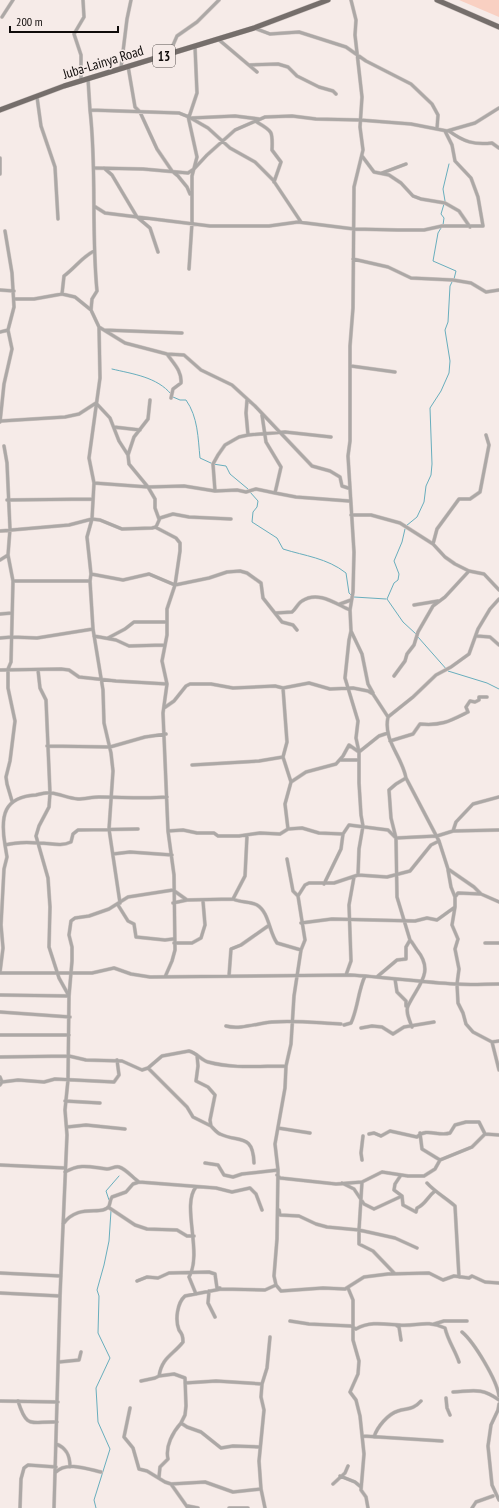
<svg xmlns="http://www.w3.org/2000/svg" width="499" height="1508" font-family="'PT Sans Narrow',sans-serif">
	<rect width="100%" height="100%" fill="#f6ebe8"/>
	<path fill="#f9d0c2" d="M459 0H499V17Z"/>
	<g fill="none" stroke-linecap="round" stroke-linejoin="round">
		<path stroke="#68aebd" stroke-width="1" d="M445 201 443 189 449 164
			M443 225 444 218 441 214 444 204
			M441 228 438 233 433 261 456 271 454 279
			M112 369C133 374 157 377 171 394
			M173 397 180 400H186C198 417 198 438 200 458L213 464 226 466 230 474 248 489
			M250 492 258 501 257 507 253 512 252 522 277 538 283 549C305 556 327 558 346 573L349 593 351 595
			M406 526 417 517 424 502 426 486 431 475 432 464 430 408 441 391 449 373 450 361 445 330 448 322 450 286 452 282
			M405 529 402 542 394 561 399 574 398 580 394 583 387 599 403 622 416 634
			M354 597 386 599
			M418 637 448 671 487 683 499 689
			M109 1200 106 1191 119 1176
			M96 1508 94 1500 110 1449 98 1422 96 1388 110 1358 98 1333 99 1296 97 1290 104 1265 109 1241 111 1211"/>
		<g stroke="#d1c7c4" stroke-width="4">
			<path id="minor" d="M351 0 356 20 355 35 362 97 360 127 363 150 354 187 353 308 350 346V441L348 456 354 552 353 592 350 610 351 631 349 640 345 678 358 721 356 738 359 752V783L361 815 363 826 359 849 358 875
				M2 17 13 0
				M254 28 270 34 299 32 346 47 366 61 411 84 432 104 438 115 437 129
				M218 39 257 72
				M167 53 170 52 177 36 197 22 219 0
				M249 65 278 64 288 67 297 76 319 87 333 91 336 94
				M128 66 135 107 140 112 157 149 172 171 178 176 187 187 190 194
				M121 68 127 19 131 0
				M88 79 90 110 179 113 189 117 208 128 230 148 255 162 273 180 301 222
				M81 81V55L74 34 84 17 83 0
				M37 97 41 126 55 167 58 219
				M90 110C97 170 91 230 97 291L92 299 91 310
				M188 116 197 157 192 176V223L189 269
				M189 117 197 93 195 47
				M192 118 235 116 259 119
				M255 121C272 131 273 130 272 150L281 162 274 182
				M449 131C464 142 474 145 492 143L499 148
				M362 156 374 172 389 175 401 183 413 196 421 199 445 203 459 211 470 227
				M0 158V174
				M95 168 143 169 188 173 194 169 207 155 235 130 265 117 292 116 316 119 360 120 411 124 447 131 475 123 499 108
				M104 168 112 175 137 217 150 228 158 252
				M382 173 406 164
				M94 206 105 213 210 226H269L298 222 354 229 398 230H424L442 226H483L478 197 471 178 455 161 452 145 445 131
				M353 259 388 267 411 278 453 280 471 283 486 292 499 290
				M0 290 14 291
				M62 294 64 276C75 268 82 257 94 251
				M14 299H34L62 294 75 297 91 310 99 327 100 378 89 458 94 483 92 519 87 537 91 574 90 581 93 629 103 690 104 723 111 753 113 771 109 829 120 903
				M99 327 125 343 167 354 184 355 201 370 232 385 255 406 312 466 330 471 340 477 342 486 348 488
				M104 330 182 333
				M0 332 8 330
				M167 354C174 364 182 371 181 383L173 389 171 398
				M351 366 395 372
				M150 400 148 419 134 437 128 455 129 464 148 487 184 486 215 491 237 490 246 492 256 489 275 493
				M262 415 266 442 281 467 275 493 296 497 349 501
				M1 421 65 417 79 414 96 403 110 418 119 441 128 455
				M0 422 4 384 12 349 8 330 14 307 12 273 5 231
				M114 427 140 430
				M248 435 285 432 331 437
				M4 446 7 463 10 529 8 555 13 581 11 662 8 669V688L15 721 10 761 6 777 7 784 12 801
				M94 483 148 487 155 499V508L159 519
				M215 491 213 464 218 455 225 445 239 437 248 435 246 413 247 400
				M7 500 93 499
				M351 515H371L400 523 433 544 445 557 455 564 469 571 484 574 499 590
				M155 527 176 538 180 543V551L175 585 167 609V635L162 661 167 684 163 713 168 831 174 875 175 950 172 961 165 977
				M0 531 69 525 92 519 100 520 122 529 152 528 156 527 160 518 173 514 189 517 231 519
				M433 544 437 529 459 499H470L480 492 489 445 486 435
				M0 560 8 555
				M91 574 123 580 149 574 175 585 209 578 227 572 240 571 247 573 261 583 263 598 282 622 293 625 297 630
				M13 581H90
				M340 604 351 600
				M414 605 438 601
				M276 613 292 612C296 609 298 603 302 601 318 590 336 604 350 610
				M0 614 12 613
				M351 631 362 654 368 684 373 693
				M94 636 116 640 129 646 164 645
				M477 636 490 637 499 645
				M0 638 12 637 37 638 93 629
				M108 638 125 629 134 622H167
				M0 670 61 669 69 670 79 677 116 681 167 684
				M38 670 40 688 46 700 50 793 49 807 39 826 36 836 48 878 50 907 49 947 59 978 69 996
				M394 676 405 661 407 654 414 645 418 632 433 606 445 597 469 571
				M283 688 287 742 283 757 291 782
				M164 708 174 701 186 686 190 684H211L233 688 275 686 283 688 309 683 330 689 353 688 368 691 373 694 388 717C383 741 402 756 406 778L396 784 389 790 391 818 396 838 397 897 410 940 406 947V959L397 960 378 976
				M388 717 413 697 436 675 451 667 469 654 478 629 490 609 499 599
				M390 741 413 734 420 724C442 726 450 721 468 712L466 707 470 701 475 702 479 700V697H487
				M47 746 110 747 145 737 166 734
				M340 760H358
				M192 765 259 761 283 757
				M406 778 439 841 448 869 474 887 481 894 499 902
				M138 829 78 830 73 834 71 842C60 847 51 843 39 843 28 842 16 842 5 845 0 815 4 797 36 795 40 794 46 792 51 793 60 794 68 798 78 799 85 799 92 797 99 797 122 797 144 799 167 797
				M288 829 285 804 291 782 306 772 336 764 343 756 349 745 359 752 379 736 388 733
				M168 831 183 830 197 833H214L218 836H239L260 833 280 834 288 829 302 828 319 833 343 834
				M453 831 456 822 473 804 499 797
				M113 854 130 852 172 855
				M287 859 293 891 298 896
				M448 870 451 887 455 897
				M324 884 341 849 343 834 349 825 388 830 396 838 437 836 453 831 499 830
				M233 899 245 876 247 836
				M173 903 187 900
				M118 905 128 921 134 924 136 937 165 940 173 939
				M455 907 452 925 458 939 455 949 459 969 457 984 458 1003 463 1013 466 1024 473 1032 492 1042 499 1070
				M301 923 332 919 415 921 427 918 437 920 455 907V897L458 893 481 894
				M410 940C413 943 414 946 417 950 435 972 418 985 408 1006 405 1012 410 1021 412 1027
				M174 943H192L201 938 205 925 203 901
				M485 943H499
				M0 972 3 948 1 925 4 869 7 857 5 845
				M0 973H92L114 968 131 974 150 977 350 975C385 977 420 982 455 984 470 985 485 984 499 984
				M346 975 351 961 349 905 354 877
				M229 976 231 949 241 945 268 926
				M395 979 397 992 406 1001V1006
				M0 995 69 996
				M0 1012 70 1017
				M344 1025 351 1023C358 1008 358 991 365 976
				M226 1026C240 1030 258 1023 272 1022 295 1020 318 1023 341 1024
				M361 1028 372 1026 382 1027 393 1034 404 1027 434 1022
				M0 1035H69
				M492 1042 499 1041
				M197 1055 198 1066 196 1081 208 1087 215 1095 210 1120 211 1126C214 1129 217 1133 220 1134 239 1143 253 1133 254 1163
				M69 1056 86 1060 122 1061 142 1070 148 1068 162 1056 189 1051C197 1053 201 1060 208 1062 234 1069 259 1066 286 1066
				M0 1057 69 1056
				M148 1068 187 1107 193 1117 211 1126
				M0 1077 2 1082 0 1085
				M2 1082 18 1080 44 1082 55 1079 114 1082 119 1075 117 1060
				M65 1101 100 1103
				M67 1127 86 1125 125 1129
				M278 1128 310 1133
				M420 1133 422 1149 440 1160
				M369 1134 374 1133 381 1136 390 1131 417 1137C427 1127 438 1137 450 1133L455 1125 466 1122H479L485 1134 499 1135
				M362 1160 361 1153 363 1136
				M205 1163 218 1165 224 1175 233 1177 242 1174 278 1170
				M0 1165 65 1168
				M65 1172C81 1163 90 1167 107 1169 111 1169 115 1166 119 1167 126 1169 133 1178 139 1182
				M277 1175 280 1178 336 1184 362 1182 382 1172 408 1176H424L435 1169 440 1160 472 1147 485 1134
				M401 1175 395 1184 394 1190 402 1196 403 1205 416 1212 417 1208C426 1204 427 1197 435 1191
				M342 1183 354 1189 364 1204 374 1209 402 1196
				M427 1183C435 1192 446 1198 455 1206L459 1277
				M108 1207 135 1225 147 1229 177 1230 187 1236H194
				M279 1210 280 1215 299 1216 316 1224 327 1227 359 1230 362 1182
				M63 1224C79 1202 102 1217 109 1206 110 1204 110 1200 112 1197L126 1192 133 1184 139 1182 216 1188 232 1192 250 1188 256 1194 262 1210
				M0 1273 61 1276
				M394 1273 373 1251 359 1244V1230L395 1238 417 1248
				M137 1281 147 1277 158 1278 169 1273 209 1272 215 1274 217 1288H220
				M276 1285 274 1276 277 1239 278 1170 275 1144 285 1088 286 1066 291 1044 294 996 301 950 305 940 298 896 305 885 309 883H334L358 875 387 877 410 871 431 845 439 841
				M348 1288 353 1300V1340L359 1361 358 1374 350 1392 356 1400 360 1416 364 1454 361 1490 366 1497 368 1508
				M209 1291 208 1303 215 1317
				M0 1293 60 1296
				M196 1294 189 1277C203 1253 181 1205 196 1187
				M290 1321 309 1324 351 1326 356 1329C370 1321 384 1324 399 1325 416 1327 426 1319 445 1328 448 1341 455 1350 459 1362
				M434 1324 444 1321H467
				M396 1325 399 1327 401 1340
				M462 1332C474 1342 497 1380 499 1396
				M59 1362 79 1360 81 1352
				M141 1381 155 1378 159 1376
				M185 1383 216 1381 262 1384
				M453 1392C473 1391 481 1387 499 1400
				M446 1398 447 1408 450 1415
				M0 1401 58 1402
				M18 1401C27 1430 31 1421 57 1422
				M499 1404 498 1410 491 1425 488 1446 492 1485 499 1500
				M130 1408 124 1437 133 1448 139 1469 147 1471 165 1482 171 1484 205 1482 233 1492 261 1489
				M363 1436 442 1441
				M374 1437C377 1427 388 1414 398 1411 408 1408 413 1410 421 1401
				M56 1444C67 1448 70 1456 70 1467
				M260 1447 233 1446 221 1448 201 1432 187 1427 181 1423 185 1415 186 1406 185 1378 174 1374 159 1376C162 1357 173 1355 183 1342 183 1336 182 1334 179 1330 175 1320 177 1303 185 1296L221 1289 265 1290 276 1285 281 1291 323 1288 345 1289 364 1277 388 1274 429 1273 443 1280 454 1276 469 1278 472 1276 485 1282 499 1283
				M56 1472C66 1461 88 1469 101 1472
				M340 1476 355 1482 361 1487
				M159 1477 160 1467 168 1459C165 1446 173 1432 181 1423
				M171 1484 188 1508
				M333 1484 345 1473 348 1466
				M188 1506 198 1508
				M20 1508 21 1479 24 1468 28 1465 56 1467
				M54 1508 60 1296 67 1135 65 1110 68 1080 69 996 72 961V947L69 935 71 921 75 918 89 916 109 909 128 897 173 890 187 900 233 899C241 903 250 901 257 905 269 912 269 932 277 943L301 950
				M229 1508H248
				M265 1508 261 1489 259 1461 264 1410 261 1397 262 1384 267 1368 270 1337
				M472 1508 476 1502 493 1496"/>
		</g>
		<g stroke="#d1c7c4" stroke-width="6">
			<path id="primary" d="M437 0 499 27
				M0 110 64 86 254 28 328 0"/>
		</g>
		<use href="#minor" stroke="#aca8a6" stroke-width="3"/>
		<use href="#primary" stroke="#756e6b" stroke-width="5"/>
	</g>
	<g text-anchor="middle" stroke-width="3" stroke-linejoin="round" paint-order="stroke">
		<rect fill="#f6ebe8" stroke="#544e4d" stroke-width="1" x="153" y="45" width="22" height="22" rx="3"/>
		<g font-size="13" font-weight="bold" fill="#0f0b0a">
			<text x="164" y="61">13</text>
		</g>
		<g font-size="14" fill="#0f0b0a" stroke="#f6ebe8">
			<text transform="translate(103 62) rotate(-17)" y="5">Juba-Lainya Road</text>
		</g>
	</g>
	<path d="M10 26v6h108v-6" fill="none" stroke="#0f0b0a" stroke-width="2"/>
	<text x="16" y="26" font-size="12" fill="#0f0b0a" stroke="#f6ebe8" stroke-width="3" paint-order="stroke">200 m</text>
</svg>
